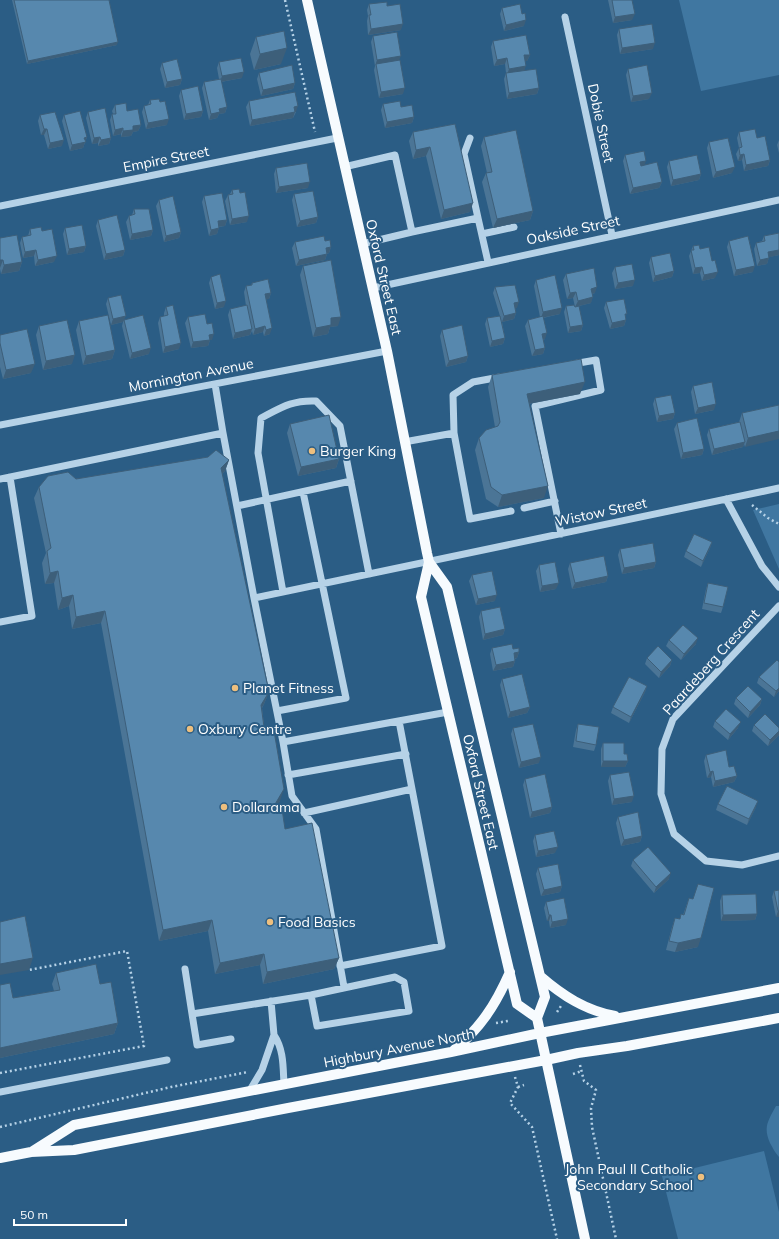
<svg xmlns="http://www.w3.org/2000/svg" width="779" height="1239" font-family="Mulish,sans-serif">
	<rect width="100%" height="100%" fill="#2b5d85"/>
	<path fill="#4077a1" d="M679 0H779V75L701 91Z
		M779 504V569L753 510Z
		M776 1106H779V1157C775 1153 773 1148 770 1143 763 1127 768 1121 776 1106Z
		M764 1151 779 1212V1239H678L662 1176Z"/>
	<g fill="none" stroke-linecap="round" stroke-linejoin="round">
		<path stroke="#b6d2e7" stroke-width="2.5" stroke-dasharray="2 3" stroke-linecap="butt" d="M285 0 315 132
			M752 505 768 518 779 524
			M557 1012 561 1006
			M496 1023 508 1021
			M580 1065 584 1081 596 1090 591 1108 592 1127 616 1239
			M0 1073 144 1046 127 951 29 970
			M573 1074 582 1071
			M515 1077 518 1087 510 1103 532 1127 557 1239
			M518 1087 524 1085
			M0 1127 171 1087 248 1072"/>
		<path stroke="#b6d2e7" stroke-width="7" d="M565 17 612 235
			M470 138 464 154 478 218
			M344 167 395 155 412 232 362 244
			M0 206 337 138
			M412 232 478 218 488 262
			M482 234 514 227
			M373 288 779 200
			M0 425 387 351
			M223 433 254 598 779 488
			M454 433 453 395 473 382 500 377
			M404 442 454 433 470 519 511 511
			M0 479 223 433 215 384
			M726 499 762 566 779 587
			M237 506 351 481
			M524 508 555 501
			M561 534 535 406 601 390 596 360 573 364
			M283 592 258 453 261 418C282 407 292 400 316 401L340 426 369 574
			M254 598 283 742
			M779 606 673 719 662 749 661 794 674 834 706 861 742 865 779 856
			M0 622 32 616 10 477
			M277 711 346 698 303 492
			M288 775 406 754
			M304 813 412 789
			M340 966 442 946 399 721
			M185 969 192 1014 311 995 395 977 404 982 409 1011 317 1026 311 995
			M344 987 316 829 292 796 283 742 448 712
			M192 1014 197 1045 231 1039
			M274 1035C284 1050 283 1067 284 1085
			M250 1090 262 1070 274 1035 271 1001
			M0 1092 167 1060"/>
		<path stroke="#f7fbfe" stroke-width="10" d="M307 0 387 351 427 553 429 562 421 597 517 1004 537 1018
			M429 562 447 587 545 997 537 1018 585 1239
			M540 976C563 996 585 1010 615 1016
			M453 1051C481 1027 495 1006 510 972
			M33 1151 74 1125 451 1052 540 1033 779 988
			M0 1158 31 1152 74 1150 288 1108 546 1060 578 1053 627 1046 779 1018"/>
	</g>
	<path fill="#4b7596" d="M12 0H109L117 45 27 64Z
		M608 0H632V20L613 23Z
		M369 4 387 6 401 30 368 35 367 21 368 16 367 10Z
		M502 8 524 26 504 31 500 14Z
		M619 29 653 49 620 54 617 35Z
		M373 36 399 60 403 94 379 98 374 70 375 66 371 42Z
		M256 37 281 64 254 70 250 54Z
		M493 41 530 55 527 61H525L524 70 539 88 537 94 507 99 504 79 506 73 505 64 494 66 491 47Z
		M219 62 242 78 221 82 227 107 225 113 219 114 217 118 209 120 202 88 204 82 219 79 217 68Z
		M162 63 182 79 180 85 165 88 160 69Z
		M628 69 649 99 631 102 626 75Z
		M259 73 295 83 293 89 261 96 257 79Z
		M181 90 203 111 201 117 184 120 179 96Z
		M150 100 167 125 146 129 142 112 144 106 148 105Z
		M249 101 296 112 293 118 250 126 246 107Z
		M383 104 401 107 414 117 412 123 385 128 381 110Z
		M115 105 127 111 141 125 138 131 133 132 131 136 121 137V134L113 136 110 120 112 114H113L112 111Z
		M88 112 111 138 109 144 98 146V143L92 144 86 118Z
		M40 115 62 146 48 149 44 135H41L38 121Z
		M64 115 87 137 83 148 70 151 62 121Z
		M455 124 470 212 441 219 426 156 413 159 409 141 413 132Z
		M739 132 757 138 770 160 768 166 744 171 742 160 738 161 736 154 739 148 737 138Z
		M484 137 533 211 530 220 493 228 482 182 486 173H487L481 146Z
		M779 140V153L777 145Z
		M709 142 732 173 713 178 707 148Z
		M625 155 644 165 662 182 659 188 630 194 623 161Z
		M669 161 701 174 699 180 671 186 667 167Z
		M276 168 308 188 276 193 274 174Z
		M232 190 240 193 247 222 230 225 225 201 228 195 230 194Z
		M294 194 318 217 316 223 297 227 292 200Z
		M204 196 227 220 225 226 219 227 217 234 209 236 202 202Z
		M159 200 181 232 179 238 164 242 156 206Z
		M134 209 153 230 151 236 130 240 126 222 129 216 132 215Z
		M98 220 125 250 123 256 104 260 96 226Z
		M65 228 86 246 84 252 67 255 63 234Z
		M30 229 42 231 54 262 35 266 34 256 23 258 20 243 22 237 28 236Z
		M779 233V255L769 257 767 264 757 266 754 249 756 243 762 241 764 236Z
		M0 238 22 262 19 271 1 274 0 269Z
		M325 241 331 247 329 253 327 254 325 260 296 266 292 248 295 242Z
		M729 241 753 272 734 276 727 247Z
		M693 246 700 249 712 261 715 278 702 281 700 273 693 274 689 256Z
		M651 257 674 271 672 277 653 282 649 263Z
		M303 266 338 326 330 327 328 334 313 337 300 275Z
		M615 267 633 286 615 289 612 273Z
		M566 274 595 293 592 294 591 303 575 307 573 298 567 299 563 280Z
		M211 277 224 307 215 309 209 283Z
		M536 280 560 314 543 318 545 339 543 340 545 348 543 354 532 356 525 326 528 320 540 317 534 286Z
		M252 283 271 293 269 299H266L270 334 264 336 263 332 253 335 252 331 250 335 233 339 228 315 230 309 246 306 244 292 246 286 251 285Z
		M495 287 517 308H515L516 313 514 319 502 322 505 338 503 344 490 347 485 324 487 318 500 316 493 293Z
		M108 298 124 320 149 354 130 359 122 326 123 322 111 325 106 304Z
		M606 302 626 317V320L624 326 610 329 604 308Z
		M566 306 575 307 583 325 581 331 568 333 564 312Z
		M166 307 179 349 163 353 158 323 160 317 164 316V313Z
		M188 317 207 324 212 340H210L208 346 191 348 185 323Z
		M79 321 115 350 112 359 83 365 76 330Z
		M39 326 72 364 43 370 36 335Z
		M442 330 468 356 466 362 446 367 440 336Z
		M0 335 31 373 3 379 0 367Z
		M492 375 580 394 529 404 544 498 498 507 486 499 475 450 479 438 495 427 488 387Z
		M693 386 714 410 695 414 691 392Z
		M655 398 675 413 673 419 657 422 653 404Z
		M779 405 745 447 744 444 743 447 712 455 707 435 709 429 739 422 742 413Z
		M677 423 704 449 702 455 681 459 674 429Z
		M290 424 339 459 336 468 298 476 287 433Z
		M229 460 225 471 222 474 269 692 264 704 262 708 265 734 280 801 276 806 285 829 339 958 334 969 263 984 260 965 215 974 208 931 159 941 101 623 72 629 69 606 58 610 54 583 45 584 42 563 46 553 34 498 39 487 76 479Z
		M712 542 710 548 701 567 684 557 686 551Z
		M620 549 656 562 654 568 622 574 618 555Z
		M570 563 608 576 606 582 572 589 568 569Z
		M539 565 556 589 540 592 536 571Z
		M472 575 495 601 476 605 469 581Z
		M708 583 723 607 721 613 702 609 706 589Z
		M481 611 505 629 503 635 483 640 479 617Z
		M669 640 696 644 681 660 666 646Z
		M492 648 513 649 519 652 517 658 515 659V661L513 667 493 671 490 654Z
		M647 658 672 660 670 666 659 678 645 664Z
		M779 662V691L774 697 757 683 759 677Z
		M502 679 530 707 527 713 508 718 500 685Z
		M647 686 645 692 629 723 611 713 613 707Z
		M736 698 762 699 760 705 748 718 734 704Z
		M715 721 738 728 728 740 713 727Z
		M578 724 596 745 594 751 573 747 576 730Z
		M754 725 779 728V735L768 746 752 731Z
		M513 728 539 763 519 768 511 734Z
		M603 743 624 754 628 761 625 767H601V749Z
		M706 755 729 767 737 776 734 782 713 787 711 777 707 778 704 761Z
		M610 775 632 802 612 805 608 781Z
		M525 779 552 807 550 813 530 818 523 785Z
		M718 804 756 807 747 825 716 810Z
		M618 817 642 836 640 842 621 846 616 823Z
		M535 835 555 853 536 857 533 841Z
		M633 860 669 879 654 893 631 866Z
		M538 868 562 886 560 892 541 896 536 874Z
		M779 890V917H776L772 897 774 891Z
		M722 895 757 914 755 920 721 921 720 901Z
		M689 898 698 947 675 952 666 950 672 927 675 918 680 919 681 914 683 915Z
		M546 902 566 925 550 928 549 921H547L544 908Z
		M56 973 100 984 118 1023 114 1034 0 1058V985L13 998 54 991 52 984Z"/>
	<path fill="#3d5f7a" d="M635 14 632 20 613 23 615 17Z
		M526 20 524 26 504 31 506 25Z
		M403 24 401 30 368 35 371 29Z
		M118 42 117 45 27 64 28 61Z
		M655 43 653 49 620 54 622 48Z
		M287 48 281 64 254 70 260 54Z
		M524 55H530L527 61H522Z
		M401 56 398 62 376 64 375 66 377 60Z
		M507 58 505 64 494 66 497 60Z
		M526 66 524 72 507 75 509 69Z
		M244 72 242 78 220 82 222 76Z
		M182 79 180 85 165 88 167 82Z
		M295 83 293 89 261 96 263 90Z
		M405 88 403 94 379 98 381 92Z
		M539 88 537 94 507 99 509 93Z
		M652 93 649 99 631 102 633 96Z
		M298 106 296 112 292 113 294 107Z
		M227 107 225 113 219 114 217 118 209 120 211 114 219 109Z
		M203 111 201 117 184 120 186 114Z
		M295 112 293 118 250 126 252 120Z
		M414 117 412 123 385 128 387 122Z
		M169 119 167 125 146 129 148 123Z
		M141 125 138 131 133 132 131 136 121 137 123 131 133 126Z
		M123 128 121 134 113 136 115 130Z
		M44 129H47L44 135H41Z
		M87 137 83 148 70 151 72 145 84 138Z
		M100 137 98 143 92 144 94 138Z
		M111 138 109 144 98 146 101 140Z
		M64 140 62 146 48 149 50 143Z
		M430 147 426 156 413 159 416 150Z
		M744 154 742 160 738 161 740 155Z
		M770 160 768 166 744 171 746 165Z
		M646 161 644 167 638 168 640 162Z
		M735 167 732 173 713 178 716 172Z
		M701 174 699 180 671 186 673 180Z
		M310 182 308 188 276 193 279 187Z
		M662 182 659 188 630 194 633 188Z
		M473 203 470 212 441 219 444 210Z
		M533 211 530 220 493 228 497 219Z
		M249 216 247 222 230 225 232 219Z
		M318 217 316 223 297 227 300 221Z
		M227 220 225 226 216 227 218 221Z
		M219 228 217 234 209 236 211 230Z
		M153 230 151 236 130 240 132 234Z
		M181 232 179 238 164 242 166 236Z
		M86 246 84 252 67 255 69 249Z
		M331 247 329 253 324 254 326 248Z
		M36 250 34 256 23 258 25 252Z
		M125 250 123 256 104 260 106 254Z
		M779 250V255L766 258 768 252Z
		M327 254 325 260 296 266 299 260Z
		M57 256 54 262 35 266 38 260Z
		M769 258 767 264 757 266 760 260Z
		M0 260H3L0 268Z
		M22 262 19 271 1 274 4 265Z
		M755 266 753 272 734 276 736 270Z
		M702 267 700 273 693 274 695 268Z
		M674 271 672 277 653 282 655 276Z
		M718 272 715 278 702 281 704 275Z
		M635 280 633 286 615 289 618 283Z
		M597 287 595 293 589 295 591 289Z
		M576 292 573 298 567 299 570 293Z
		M271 293 269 299 263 300 265 294Z
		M593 297 591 303 575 307 578 301Z
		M226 301 224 307 215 309 217 303Z
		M519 302 517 308 512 309 514 303Z
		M562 308 560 314 541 318 543 312Z
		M516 313 514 319 502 322 504 316Z
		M126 316 123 322 111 325 113 319Z
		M341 317 338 326 330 327 328 334 313 337 316 328 331 318Z
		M626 320 624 326 610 329 612 323Z
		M583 325 581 331 568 333 570 327Z
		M265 326 263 332 253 335 255 329Z
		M272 328 270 334 264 336 266 330Z
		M252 329 250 335 233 339 235 333Z
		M547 333 545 339 540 340 542 334Z
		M214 334 212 340H209H210L208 346 191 348 193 342 209 335Z
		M505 338 503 344 490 347 492 341Z
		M181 343 179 349 163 353 165 347Z
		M151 348 149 354 130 359 132 353Z
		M545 348 543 354 532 356 535 350Z
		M115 350 112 359 83 365 86 356Z
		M75 355 72 364 43 370 46 361Z
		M468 356 466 362 446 367 449 361Z
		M35 364 31 373 3 379 6 370Z
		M585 382 580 394 523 405 527 394Z
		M716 404 714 410 695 414 698 408Z
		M675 413 673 419 657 422 659 416Z
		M779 431V439L745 447 748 438Z
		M745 442 743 447 712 455 714 449Z
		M704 449 702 455 681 459 683 453Z
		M339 459 336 468 298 476 301 467Z
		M229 460 225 471 216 480 221 468Z
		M548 486 544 498 498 507 502 495Z
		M712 542 710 548 701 567 703 561Z
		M656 562 654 568 622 574 624 568Z
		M58 571 54 583 45 584 50 573Z
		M608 576 606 582 572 589 575 583Z
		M559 583 556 589 540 592 542 586Z
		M73 595 69 606 58 610 62 598Z
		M497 595 495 601 476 605 478 599Z
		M105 611 101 623 72 629 76 617Z
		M505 629 503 635 483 640 485 634Z
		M698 638 696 644 681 660 684 654Z
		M519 652 517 658 512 659 514 653Z
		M672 660 670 666 659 678 661 672Z
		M515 661 513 667 493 671 496 665Z
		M647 686 645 692 629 723 631 717Z
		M779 688V691L774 697 776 691Z
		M269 692 264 704 257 716 261 705Z
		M762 699 760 705 748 718 750 712Z
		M530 707 527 713 508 718 510 712Z
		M741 722 738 728 728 740 730 734Z
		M779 731V735L768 746 770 740Z
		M541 757 539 763 519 768 521 762Z
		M603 761H628L625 767H601Z
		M713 771 711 777 707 778 710 772Z
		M737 776 734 782 713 787 715 781Z
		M284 789 280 801 270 817 274 806Z
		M634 796 632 802 612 805 614 799Z
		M758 801 756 807 747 825 749 819Z
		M552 807 550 813 530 818 532 812Z
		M642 836 640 842 621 846 624 840Z
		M558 847 555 853 536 857 538 851Z
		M671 873 669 879 654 893 656 887Z
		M562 886 560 892 541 896 544 890Z
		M778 911H779V917H776Z
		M757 914 755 920 721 921 723 915Z
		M549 915H551L549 921H547Z
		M568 919 566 925 550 928 552 922Z
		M212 920 208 931 159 941 163 930Z
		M701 938 698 947 675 952 678 943Z
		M264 954 260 965 215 974 220 963Z
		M33 958 29 970 0 975V964Z
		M339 958 334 969 263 984 267 972Z
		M118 1023 114 1034 0 1058V1048Z"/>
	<path fill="#5788ae" stroke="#3d5f7a" d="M14 0H109L118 42 28 61Z
		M612 0H632L635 14 615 17Z
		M387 2V6L400 4 403 24 371 29 369 15H371L369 4Z
		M520 4 522 14 525 13 526 20 506 25 502 8Z
		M652 24 655 43 622 48 619 29Z
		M284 31 287 48 260 54 256 37Z
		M397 32 401 56 377 60 373 36Z
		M526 35 530 55H524L526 66 509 69 507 58 497 60 493 41Z
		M241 58 244 72 222 76 219 62Z
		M177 59 182 79 167 82 162 63Z
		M400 60 405 88 381 92 376 64Z
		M292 65 295 83 263 90 259 73Z
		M647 65 652 93 633 96 628 69Z
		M536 69 539 88 509 93 506 73Z
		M221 79 227 107 219 109 220 112 211 114 204 82Z
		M198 86 203 111 186 114 181 90Z
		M295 92 298 106 294 107 295 112 252 120 249 101Z
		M159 99 160 102 165 101 169 119 148 123 144 106 151 104 150 100Z
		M400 101 401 107 412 105 414 117 387 122 383 104Z
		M126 103 127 111 138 109 141 125 133 126V130L123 131V128L115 130 112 114H116L115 105Z
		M105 108 111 138 101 140 100 137 94 138 88 112Z
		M80 111 87 137 84 138 86 142 72 145 64 115Z
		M55 112 64 140 50 143 47 129H44L40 115Z
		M455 124 473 203 444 210 430 147 416 150 413 132Z
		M755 129 757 138 765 136 770 160 746 165 744 154 740 155 739 148 742 147 739 132Z
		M516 130 533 211 497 219 486 173 492 172 484 137Z
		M728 138 735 167 716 172 709 142Z
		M644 151 646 161 640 162 641 166 657 162 662 182 633 188 625 155Z
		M697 155 701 174 673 180 669 161Z
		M307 163 310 182 279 187 276 168Z
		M239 189 240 193 245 192 249 216 232 219 228 195 233 194 232 190Z
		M313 191 318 217 300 221 294 194Z
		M222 193 227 220 218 221 219 228 211 230 204 196Z
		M173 196 181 232 166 236 159 200Z
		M134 209H149L153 230 132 234 129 216 135 214Z
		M117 215 125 250 106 254 98 220Z
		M82 225 86 246 69 249 65 228Z
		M41 227 42 231 52 229 57 256 38 260 36 250 25 252 22 237 31 235 30 229Z
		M779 233V250L768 252 769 258 760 260 756 243 765 241 764 236Z
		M17 235 22 262 4 265 3 260H0V238Z
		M324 236 325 241 330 240 331 247 326 248 327 254 299 260 295 242Z
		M748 236 755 266 736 270 729 241Z
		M699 245 700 249 709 247 712 261 715 260 718 272 704 275 702 267 695 268 691 250H694L693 246Z
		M670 253 674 271 655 276 651 257Z
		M331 260 341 317 331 318V325L316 328 303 266Z
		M632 264 635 280 618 283 615 267Z
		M594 268 597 287 591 289 593 297 578 301 576 292 570 293 566 274Z
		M220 274 226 301 217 303 211 277Z
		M555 275 562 308 543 312 536 280Z
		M268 279 271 293 265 294 272 328 266 330 265 326 255 329 246 286 252 285V283Z
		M515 285 519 302 514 303 516 313 504 316 495 287Z
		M121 295 126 316 113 319 108 298Z
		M624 299 627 314H625L626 320 612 323 606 302Z
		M173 305 181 343 165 347 160 317 168 315 166 307Z
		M247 305 252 329 235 333 230 309Z
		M574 305 575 307 579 306 583 325 570 327 566 306Z
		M205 314 207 324 212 323 214 334 209 335 210 340 193 342 188 317Z
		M108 315 115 350 86 356 79 321Z
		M143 315 151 348 132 353 124 320Z
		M500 316 505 338 492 341 487 318Z
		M543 316 547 333 542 334 545 348 535 350 528 320Z
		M67 320 75 355 46 361 39 326Z
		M462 325 468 356 449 361 442 330Z
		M27 329 35 364 6 370 0 343V335Z
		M581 359 585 382 527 394 548 486 502 495 491 487 479 438 486 430 498 426 500 422 492 375Z
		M712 382 716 404 698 408 693 386Z
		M671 395 675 413 659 416 655 398Z
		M779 405V431L748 438 742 413Z
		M329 415 339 459 301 467 290 424Z
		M697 418 704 449 683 453 677 423Z
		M740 422 745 442 714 449 709 429Z
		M216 450 229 460 221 468 269 692 261 705 265 734 274 731 284 789 274 806 282 809 285 829 312 823 339 958 267 972 264 954 220 963 212 920 163 930 105 611 76 617 73 595 62 598 58 571 50 573 47 551 51 548 39 487 48 476 68 472 76 479 208 457Z
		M694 534 712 542 703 561 686 551Z
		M653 543 656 562 624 568 620 549Z
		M604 556 608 576 575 583 570 563Z
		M555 562 559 583 542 586 539 565Z
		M492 571 497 595 478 599 472 575Z
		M708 583 728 587 723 607 704 603Z
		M500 607 505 629 485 634 481 611Z
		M683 625 698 638 684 654 669 640Z
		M512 644 513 649 519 648V652L514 653 515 661 496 665 492 648Z
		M658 646 672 660 661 672 647 658Z
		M777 660 779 662V688L776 691 759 677Z
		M522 674 530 707 510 712 502 679Z
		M629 677 647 686 631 717 613 707Z
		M748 686 762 699 750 712 736 698Z
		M726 709 741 722 730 734 715 721Z
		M765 714 779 728V731L770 740 754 725Z
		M533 724 541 757 521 762 513 728Z
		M578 724 599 727 596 745 576 741Z
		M603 743H624V754H627L628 761H603Z
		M726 750 729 767 734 766 737 776 715 781 713 771 710 772 706 755Z
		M629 772 634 796 614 799 610 775Z
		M545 774 552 807 532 812 525 779Z
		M727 786 758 801 749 819 718 804Z
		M638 812 642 836 624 840 618 817Z
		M554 831 558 847 538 851 535 835Z
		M648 847 671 873 656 887 633 860Z
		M558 864 562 886 544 890 538 868Z
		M698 884 714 888 701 938 678 943 669 941 675 918 680 919 681 914 684 915 689 898 693 899Z
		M779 890V911H778L774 891Z
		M756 894 757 914 723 915 722 895Z
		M564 898 568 919 552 922 551 915H549L546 902Z
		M25 916 33 958 0 964V922Z
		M96 964 100 984 111 982 118 1023 0 1048V985L10 983 13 998 60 990 56 973Z"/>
	<g fill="#edbf7e" stroke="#2b5d85" stroke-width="1.5">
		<circle cx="312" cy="451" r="4"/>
		<circle cx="235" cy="688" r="4"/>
		<circle cx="190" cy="729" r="4"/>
		<circle cx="224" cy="807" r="4"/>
		<circle cx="270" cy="922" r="4"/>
		<circle cx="701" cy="1177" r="4"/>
	</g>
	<g text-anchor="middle" stroke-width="4" stroke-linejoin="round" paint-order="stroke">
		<g font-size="14" fill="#fff" stroke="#2b5d85">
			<text transform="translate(601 123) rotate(78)" y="5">Dobie Street</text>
			<text transform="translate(166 159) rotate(-11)" y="5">Empire Street</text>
			<text transform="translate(573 230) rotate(-12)" y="5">Oakside Street</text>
			<text transform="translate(384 277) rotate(77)" y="5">Oxford Street East</text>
			<text transform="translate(191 375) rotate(-11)" y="5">Mornington Avenue</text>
			<text transform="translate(601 512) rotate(-12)" y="5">Wistow Street</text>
			<text transform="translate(711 662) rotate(-48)" y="5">Paardeberg Crescent</text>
			<text transform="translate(481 792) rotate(77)" y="5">Oxford Street East</text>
			<text transform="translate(399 1048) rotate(-11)" y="5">Highbury Avenue North</text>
		</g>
		<g font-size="14" fill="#fff" stroke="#2b5d85" text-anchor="start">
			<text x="320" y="456">Burger King</text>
			<text x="243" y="693">Planet Fitness</text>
			<text x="198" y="734">Oxbury Centre</text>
			<text x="232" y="812">Dollarama</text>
			<text x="278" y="927">Food Basics</text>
			<text x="693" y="1174" text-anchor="end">John Paul II Catholic<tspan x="693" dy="16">Secondary School</tspan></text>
		</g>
	</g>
	<path d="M14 1219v6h112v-6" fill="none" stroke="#ffffff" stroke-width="2"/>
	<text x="20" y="1219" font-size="12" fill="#ffffff" stroke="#2b5d85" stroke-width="3" paint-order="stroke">50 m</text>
</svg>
